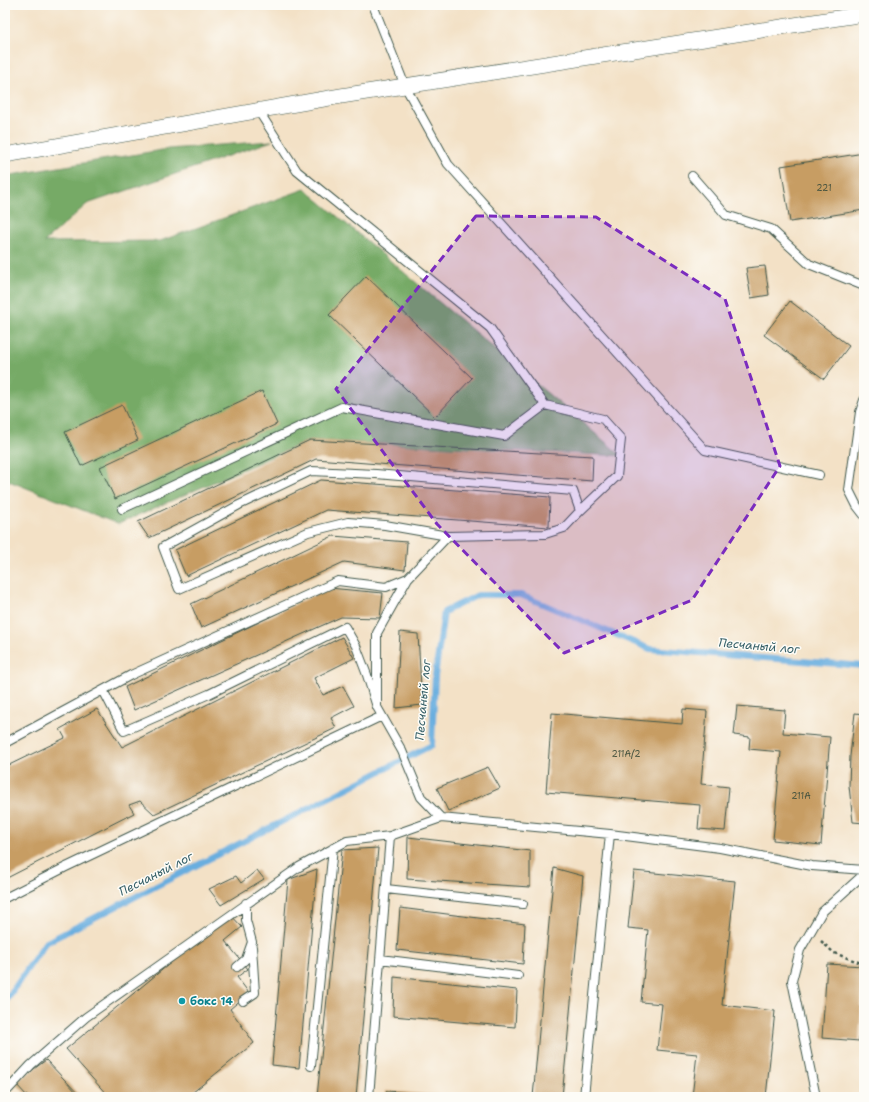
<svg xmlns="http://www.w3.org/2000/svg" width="869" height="1102" font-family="'Shantell Sans',sans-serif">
	<rect width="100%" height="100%" fill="#fdfcf7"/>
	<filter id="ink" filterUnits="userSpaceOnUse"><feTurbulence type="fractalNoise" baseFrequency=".025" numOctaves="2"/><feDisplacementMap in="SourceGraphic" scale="8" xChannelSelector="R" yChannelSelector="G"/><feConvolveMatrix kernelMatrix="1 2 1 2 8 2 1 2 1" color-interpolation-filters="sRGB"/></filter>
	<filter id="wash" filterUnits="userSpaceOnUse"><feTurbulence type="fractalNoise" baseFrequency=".012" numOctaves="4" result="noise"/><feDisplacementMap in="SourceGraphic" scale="16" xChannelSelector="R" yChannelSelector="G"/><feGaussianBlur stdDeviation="0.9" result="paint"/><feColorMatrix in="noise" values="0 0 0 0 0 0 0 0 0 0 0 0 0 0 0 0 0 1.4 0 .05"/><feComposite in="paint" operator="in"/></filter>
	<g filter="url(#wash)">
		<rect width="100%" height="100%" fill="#f3e1c6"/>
		<path fill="#76aa66" stroke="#4a744d" d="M272 141 87 204 44 242 160 241 305 189 622 456 310 440 118 524 9 481 5 482V176L168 149Z"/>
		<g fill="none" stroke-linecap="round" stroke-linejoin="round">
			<path stroke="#69aedf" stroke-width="6" d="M5 1002 45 943 432 745 435 676 444 612 478 595H521L650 649 864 666"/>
		</g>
		<g id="blocks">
			<path fill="#c79d64" d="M864 153V210L790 222 781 166Z
				M765 266 769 295 751 298 746 268Z
				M366 276 472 378 435 417 329 315Z
				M790 301 849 346 824 379 764 335Z
				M262 391 277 424 115 499 100 467Z
				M122 405 138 440 81 466 65 432Z
				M310 440 593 456 592 481 316 459 149 538 138 522Z
				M321 480 550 497 549 527 326 510 186 576 175 550Z
				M333 536 407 542 405 570 344 562 201 628 191 604Z
				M329 588 383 593 380 618 341 617 134 710 125 687Z
				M400 632 418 634 422 705 396 708Z
				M342 637 354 658 314 678 323 695 343 686 354 706 331 718 336 728 154 814 140 801 129 805 134 813 5 879V767L65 738 60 729 97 709 122 747Z
				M737 706 785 710 783 733 830 737 821 845 773 840 781 752 749 749 750 737 734 735Z
				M683 709 707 711 701 784 729 787 725 831 698 829 700 805 546 792 552 713 682 724Z
				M855 713 864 714V823L853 822 849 786 850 756Z
				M488 767 500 788 448 811 437 788Z
				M408 837 530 851V887L407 879Z
				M378 848 356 1097H317L342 850Z
				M554 868 583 876 562 1097H533Z
				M317 869 299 1068 272 1065 288 880Z
				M257 870 264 879 221 905 209 889 236 876 241 883Z
				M634 871 735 881 722 1005 775 1011 766 1097H692L697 1054 657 1050 662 1004 641 1002 648 930 628 928Z
				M400 908 525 924 523 964 397 950Z
				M230 914 242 927 225 941 248 969 237 977 249 993 230 1009 254 1043 187 1097H109L66 1049Z
				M827 964 864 966 859 1041 822 1038Z
				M394 977 517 990 515 1027 393 1016Z
				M46 1060 81 1097H28L15 1083Z
				M386 1091 452 1096V1097H386Z"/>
		</g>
	</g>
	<g filter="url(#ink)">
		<use href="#blocks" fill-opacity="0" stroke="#3f564a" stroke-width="1"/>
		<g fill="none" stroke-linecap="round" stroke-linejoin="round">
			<g stroke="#3f564a" stroke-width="10">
				<path id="lane" d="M373 5 405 86 448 164 705 450 819 475
					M692 176 726 215 771 229 809 264 864 286
					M864 400 860 412 849 490 857 506 864 515
					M545 405 603 419 621 439 617 476 580 511
					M122 509 342 407 504 436 545 405 490 328 297 171 258 110
					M408 578 448 536 385 525 348 522 308 532 179 589 163 547 239 505 311 471 376 474 573 491 580 511 564 528 545 534 448 536
					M103 690 124 731 209 694 345 627 356 646 367 675 377 707 402 751 421 797 441 818
					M5 743 131 675 338 581 386 587 408 578 377 633V707
					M386 889 523 904
					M5 898 64 868 382 716
					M380 959 518 976
					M237 967 246 959 252 942 246 920V903
					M243 1001 255 993 252 947
					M311 1066 333 848
					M5 1093 31 1065 86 1017 299 867 347 841 390 836 441 818 610 834 720 848 812 866 864 870
					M369 1097 390 836
					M584 1097 610 834
					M816 1097 792 981 800 950 822 912 864 874"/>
			</g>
			<g stroke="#3f564a" stroke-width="16">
				<path id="street" d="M5 155 341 96 864 14"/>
			</g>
			<path stroke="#3f564a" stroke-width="2.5" stroke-dasharray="3 3" stroke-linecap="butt" d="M821 941 834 953 861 963 864 966"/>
			<use href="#lane" stroke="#fff" stroke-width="8"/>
			<use href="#street" stroke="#fff" stroke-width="15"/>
		</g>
	</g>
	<path fill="#7b2cbf" fill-opacity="0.2" stroke="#7b2cbf" stroke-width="3" stroke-dasharray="8 5" stroke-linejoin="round" d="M476 216 596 217 725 299 780 466 692 600 564 653 437 524 336 389Z"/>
	<circle fill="#0f9aa8" stroke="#fdfcf7" stroke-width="1.5" cx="182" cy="1001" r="4"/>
	<g text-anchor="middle" stroke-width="3" stroke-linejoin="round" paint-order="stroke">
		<g font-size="9" fill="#495540">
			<text x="824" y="191">221</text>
			<text x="626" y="757">211А/2</text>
			<text x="801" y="799">211А</text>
		</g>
		<g font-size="11" font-weight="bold" fill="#0d838f" stroke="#fdfcf7" text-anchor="start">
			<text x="190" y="1005">бокс 14</text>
		</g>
		<g font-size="12" font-style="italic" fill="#355f67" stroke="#fdfcf7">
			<text transform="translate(759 646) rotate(5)" y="4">Песчаный лог</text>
			<text transform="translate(423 700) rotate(-85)" y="4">Песчаный лог</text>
			<text transform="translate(156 874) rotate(-27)" y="4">Песчаный лог</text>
		</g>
	</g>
	<rect width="869" height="1102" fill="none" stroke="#fdfcf7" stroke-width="20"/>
</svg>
